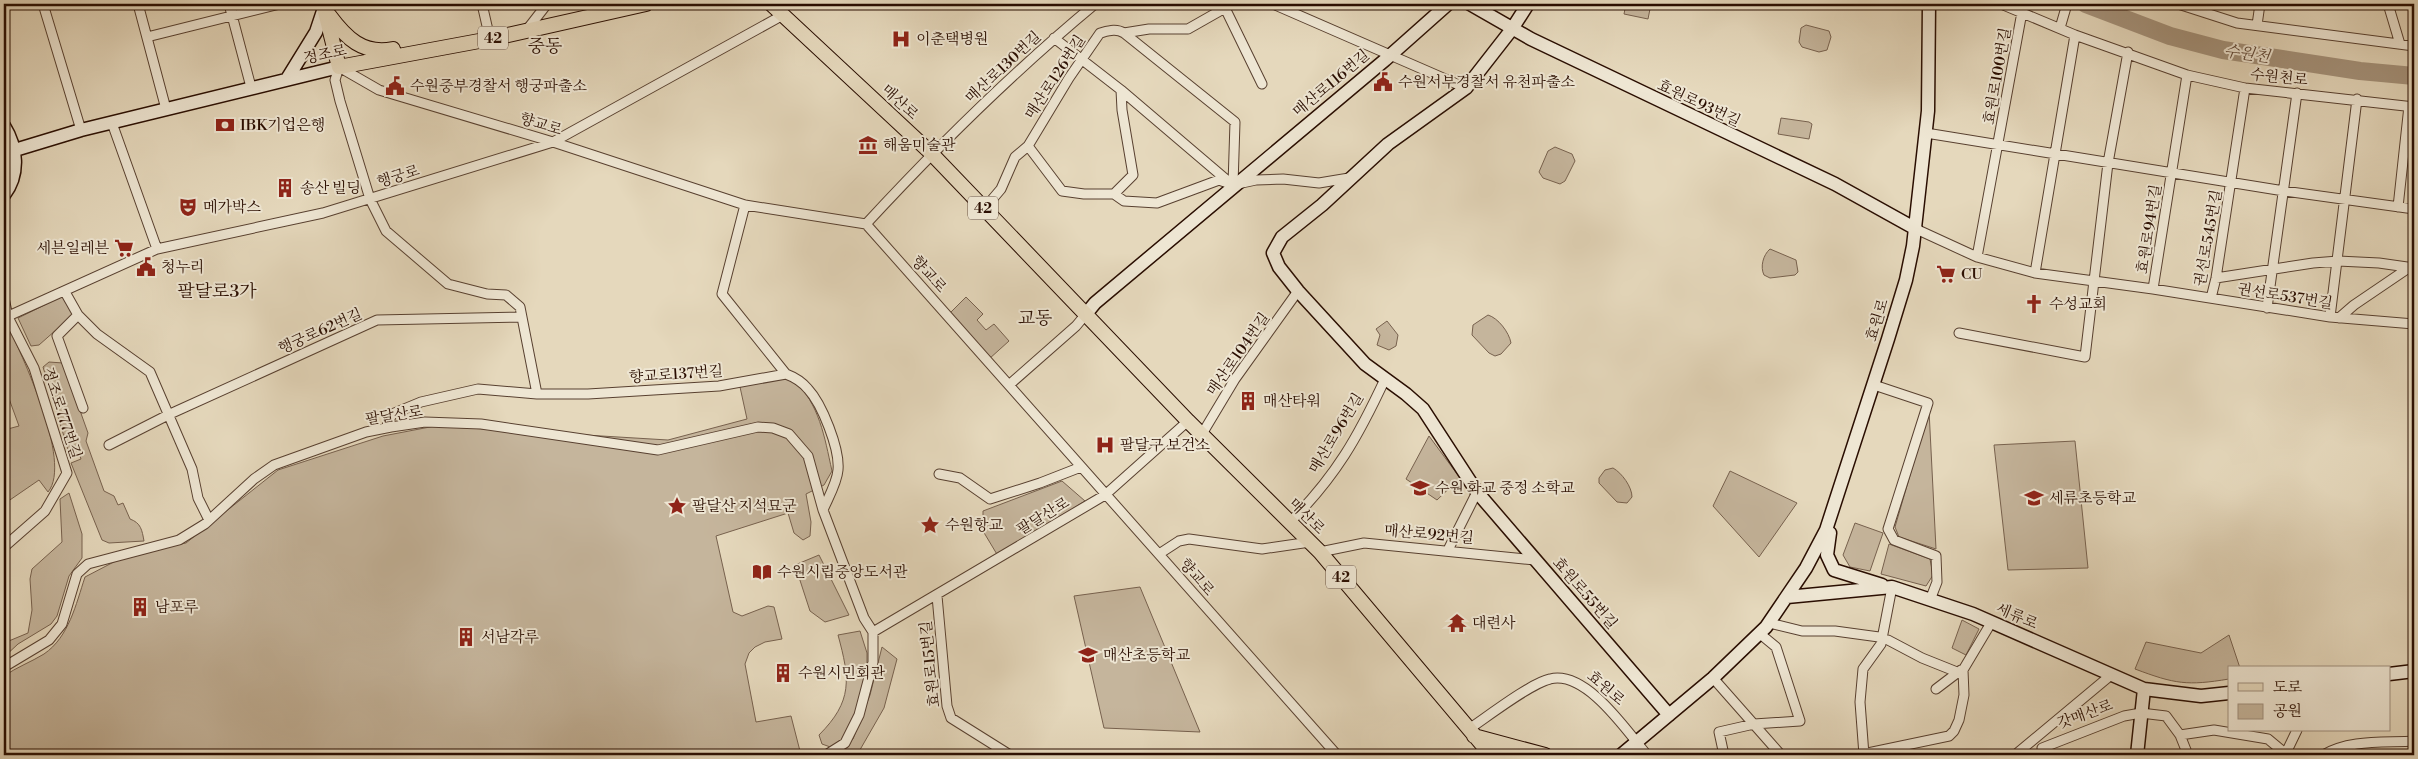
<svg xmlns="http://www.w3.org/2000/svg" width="2418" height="759" font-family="'Libre Bodoni','Noto Serif KR',serif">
	<rect width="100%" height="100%" fill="#e5d8bc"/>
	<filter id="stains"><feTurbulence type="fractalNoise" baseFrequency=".004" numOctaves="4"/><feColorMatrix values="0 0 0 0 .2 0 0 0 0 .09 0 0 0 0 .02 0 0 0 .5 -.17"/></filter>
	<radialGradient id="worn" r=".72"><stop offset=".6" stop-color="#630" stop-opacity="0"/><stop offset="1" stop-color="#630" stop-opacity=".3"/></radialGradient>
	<path fill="#c5b59c" stroke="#77614e" d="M1626 4H1651L1648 19 1624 14Z
		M1806 25 1829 31 1831 37 1827 50 1819 52 1802 47 1799 42 1801 28Z
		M1781 118 1809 122 1812 124 1809 139 1778 134Z
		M1555 147 1572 154 1575 161 1565 181 1560 184 1543 178 1539 172 1548 151Z
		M1770 249 1796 260 1798 272 1795 275 1770 278 1764 275C1760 267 1763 255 1770 249Z
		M63 296 73 315 39 345 31 346 18 318Z
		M966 297 983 314 977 320 986 330 994 324 1009 341 989 359 948 315Z
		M1488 315C1498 318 1509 332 1511 343L1501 354 1495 356 1489 353 1472 335 1473 325Z
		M6 321C21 354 73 462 48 492L39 480 4 504V486L7 484 4 479V430L19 426 4 385V323Z
		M1387 321 1398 335 1396 346 1389 350 1377 345 1380 335 1376 329Z
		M49 362 63 363 88 433 86 441 104 491 114 496 118 505 123 503 130 519C141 523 142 530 144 541L109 543 102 540 71 463 81 459 78 451 69 453 43 367Z
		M793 378C820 406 824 435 832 471L824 485 806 494 811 522 810 536 803 540 794 533 788 513 716 536 733 612 742 616 768 606 774 607 782 639 765 642 755 647 749 653 745 664 756 722 791 716 801 755H4V676C17 667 31 662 44 654 69 637 76 604 85 577L131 553 186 543 278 470 383 436 435 426 668 440 747 419 740 387 755 382Z
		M1929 410 1936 549 1899 537 1895 527Z
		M1429 436 1460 478 1437 500 1406 479Z
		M2075 441 2088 568 2008 570 1994 445Z
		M1613 468C1622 473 1632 487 1632 497L1627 503 1617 502 1599 483V478L1605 470Z
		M1730 471 1797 503 1759 557 1713 506Z
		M1062 481 1085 501 998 556 983 531V511Z
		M69 493 82 534V558L69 576 57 616 51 624 18 644 4 657V643L28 633 32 610 30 579 32 569 62 542 60 499Z
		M1855 523 1883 533 1870 571 1850 567 1843 555Z
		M1889 544 1930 559 1933 575 1926 586 1881 574Z
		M819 555 849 615 825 622 810 611 795 565Z
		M1140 587 1200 732 1104 728 1074 596Z
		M1962 620 1979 629 1966 655 1952 648Z
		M860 631 867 653V675L855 717 844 742 833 748 822 744 819 735C853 701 850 679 838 635Z
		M2229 635 2240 668H2229V679C2187 686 2175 684 2135 669L2146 642 2201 653Z
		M882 647 897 659 884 708 857 755H835L853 739 870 695Z"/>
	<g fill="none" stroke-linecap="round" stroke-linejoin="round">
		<path stroke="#a5937c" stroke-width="18" d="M2086 4 2170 36 2223 50 2360 71 2414 76"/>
		<g stroke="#584030" stroke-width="11">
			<path id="street" d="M43 4 81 130
				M138 4 166 109
				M229 4 251 87
				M482 4 490 39
				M1228 4 1225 8 1262 84
				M1273 4 1466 88
				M2001 4 2075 35 2187 75 2245 88 2414 107
				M2178 4 2237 23 2414 46
				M2388 4 2400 44
				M2257 25 2260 4
				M2060 28 2067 4
				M526 31 547 4
				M1124 33 1235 122 1233 185
				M147 37 280 4
				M1054 38 1121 90 1229 182
				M112 123 157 249
				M1926 133 2284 191 2414 209
				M1028 146 1062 191 1084 194H1114L1133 175 1122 110 1121 90
				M1114 194 1124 201 1157 203 1219 180 1233 185 1256 180 1283 179 1319 183 1349 178
				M745 205 722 294 786 374C794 377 803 383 808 389 822 404 840 449 838 470 837 483 828 498 823 510
				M2398 207 2409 106
				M984 209 1001 189 1015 157 1028 146 1069 78 1100 33C1108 31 1116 28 1124 33L1149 29H1188L1225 8
				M866 224C938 146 1013 72 1095 4
				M1916 229 1977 257 2035 273 2153 289 2330 317 2414 324
				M1977 257 2022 12
				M2035 273 2075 35
				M2216 278 2313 263 2338 261 2379 263 2414 268
				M2153 289 2187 75
				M65 292 78 315 97 334 150 372 192 469 198 498 209 520
				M4 298 8 317 34 368 67 473 45 511 4 547
				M2211 298 2216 278 2245 88
				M2267 308 2297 93
				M78 315 57 336 83 408
				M2330 317 2357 99
				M4 318 157 249 323 213 553 142 783 15
				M2339 318 2354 305 2410 267
				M1959 333 2085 357 2108 163 2128 52
				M1009 385 1076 326 1086 314
				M1874 385 1928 403 1888 529 1894 540 1936 556 1937 582 1930 600
				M537 394 520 307 506 295 487 294 448 284 386 231 370 199 340 101 335 80 339 67 379 90 553 142 745 205 866 224 1337 755
				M386 428 392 414 421 402 478 389 537 394H588L719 386 786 374
				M1202 434 1235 379 1298 291
				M109 445 170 414 377 320 522 317
				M939 474 960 478 990 499 1040 483 1081 467
				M1290 522C1336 476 1358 437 1385 379
				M1448 550 1477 492
				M1320 552 1364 543 1535 560
				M1159 554 1179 541 1189 539 1262 549 1310 542
				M4 579V583
				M937 596 947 706 951 718 1010 755
				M1769 623 1802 631H1835L1879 637
				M873 632 1105 495 1188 421
				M1888 640 1922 658 1957 672
				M4 667 49 640 62 624 77 574 88 564 179 540 205 524 254 479 274 465 366 432 391 427 425 422 481 424 658 450 758 427 773 428 789 434 808 456 823 510 864 618 873 632V662L859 715 845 743 826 755
				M1713 678 1781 755
				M1936 689 1961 670
				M1469 729C1487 717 1531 683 1550 679 1586 670 1626 730 1647 755
				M2180 735 2214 730 2268 739 2286 754 2292 755
				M2042 748 2124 716 2141 713 2166 716 2180 735 2188 755
				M1863 754 1949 736 1954 731 1959 720 1964 695 1963 670 1991 623
				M1724 755 1719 732 1754 724 1800 721 1776 647 1759 633
				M1864 755 1860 702 1863 669 1881 644 1892 587
				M2015 755 2111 675
				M2285 755 2297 730
				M2323 755C2350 739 2384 743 2414 741"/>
		</g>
		<g stroke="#290d01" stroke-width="15">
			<path id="secondary" d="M1470 4 1531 39 1835 184 1916 229
				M1528 4 1512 29 1466 88 1388 144 1322 205 1282 237 1273 253 1279 267 1298 291 1365 364 1406 394 1423 409 1477 492 1669 715
				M287 79 316 32 324 8
				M4 126C17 147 20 174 4 195
				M15 150 81 130 339 67
				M1086 314 1095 303 1385 60 1448 4
				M1830 533 1827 555 1834 570 1882 585
				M1787 597 1892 587 1973 614 2144 689 2201 696 2229 693
				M2389 674 2414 671
				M1621 755 1713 678 1766 627 1806 568 1826 530 1888 339 1906 280 1913 246 1928 111 1929 4
				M2137 755 2144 689"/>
		</g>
		<g stroke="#290d01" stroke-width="16">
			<path id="primary" d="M323 4 339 67 490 39 646 4
				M771 4 931 153 1188 421 1320 552 1491 755
				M329 15C346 38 363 55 393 49
				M1474 736 1545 755"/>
		</g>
		<use href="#street" stroke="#eee6d3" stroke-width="9"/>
		<use href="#secondary" stroke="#eee6d3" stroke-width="12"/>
		<use href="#primary" stroke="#e5d8bc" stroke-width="14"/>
	</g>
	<defs>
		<g id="hospital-bare" transform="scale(1.5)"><path d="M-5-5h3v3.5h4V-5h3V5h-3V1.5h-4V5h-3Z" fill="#8f2418" stroke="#eee6d3" stroke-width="2.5" paint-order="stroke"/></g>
		<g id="civic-bare" transform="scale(1.5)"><path d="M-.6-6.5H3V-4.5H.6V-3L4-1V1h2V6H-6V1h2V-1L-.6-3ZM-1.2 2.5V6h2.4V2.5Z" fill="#8f2418" stroke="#eee6d3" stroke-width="2.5" paint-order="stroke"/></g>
		<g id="bank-bare" transform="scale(1.5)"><path d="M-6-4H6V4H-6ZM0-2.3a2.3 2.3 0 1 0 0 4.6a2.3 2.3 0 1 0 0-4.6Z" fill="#8f2418" stroke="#eee6d3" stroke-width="2.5" paint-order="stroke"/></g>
		<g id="museum-bare" transform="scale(1.5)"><path d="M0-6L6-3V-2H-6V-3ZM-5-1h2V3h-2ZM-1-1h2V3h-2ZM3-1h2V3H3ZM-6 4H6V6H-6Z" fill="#8f2418" stroke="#eee6d3" stroke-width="2.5" paint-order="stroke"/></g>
		<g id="building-bare" transform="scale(1.5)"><path d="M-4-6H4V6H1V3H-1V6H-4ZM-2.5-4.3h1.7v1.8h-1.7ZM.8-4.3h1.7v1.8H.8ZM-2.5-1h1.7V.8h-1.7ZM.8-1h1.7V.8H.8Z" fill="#8f2418" stroke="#eee6d3" stroke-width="2.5" paint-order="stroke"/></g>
		<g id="theatre-bare" transform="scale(1.5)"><path d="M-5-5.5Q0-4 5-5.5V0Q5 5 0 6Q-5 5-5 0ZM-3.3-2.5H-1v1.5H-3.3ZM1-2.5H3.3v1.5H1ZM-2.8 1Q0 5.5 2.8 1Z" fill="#8f2418" stroke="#eee6d3" stroke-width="2.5" paint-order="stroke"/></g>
		<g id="supermarket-bare" transform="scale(1.5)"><path d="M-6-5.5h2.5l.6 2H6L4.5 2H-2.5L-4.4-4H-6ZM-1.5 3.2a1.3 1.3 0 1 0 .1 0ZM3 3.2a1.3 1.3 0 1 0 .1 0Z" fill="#8f2418" stroke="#eee6d3" stroke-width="2.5" paint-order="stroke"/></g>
		<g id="church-bare" transform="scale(1.5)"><path d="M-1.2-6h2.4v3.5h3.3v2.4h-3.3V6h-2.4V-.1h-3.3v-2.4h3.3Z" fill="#8f2418" stroke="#eee6d3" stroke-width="2.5" paint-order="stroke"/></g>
		<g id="school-bare" transform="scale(1.5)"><path d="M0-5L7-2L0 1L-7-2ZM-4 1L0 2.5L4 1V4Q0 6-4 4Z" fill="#8f2418" stroke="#eee6d3" stroke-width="2.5" paint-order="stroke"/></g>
		<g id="sight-bare" transform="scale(1.5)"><path d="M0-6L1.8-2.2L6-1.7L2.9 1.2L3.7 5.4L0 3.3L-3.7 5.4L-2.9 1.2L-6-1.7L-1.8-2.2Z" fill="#8f2418" stroke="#eee6d3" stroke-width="2.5" paint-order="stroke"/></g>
		<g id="library-bare" transform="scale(1.5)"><path d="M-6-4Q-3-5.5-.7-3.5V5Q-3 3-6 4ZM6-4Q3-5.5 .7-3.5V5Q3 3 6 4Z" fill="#8f2418" stroke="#eee6d3" stroke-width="2.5" paint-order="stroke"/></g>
		<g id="temple-bare" transform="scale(1.5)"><path d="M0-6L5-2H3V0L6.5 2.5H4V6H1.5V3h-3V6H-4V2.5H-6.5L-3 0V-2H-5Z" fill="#8f2418" stroke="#eee6d3" stroke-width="2.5" paint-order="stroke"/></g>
	</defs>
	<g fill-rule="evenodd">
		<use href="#hospital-bare" x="901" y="39"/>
		<use href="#civic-bare" x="1383" y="82"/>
		<use href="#civic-bare" x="395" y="86"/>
		<use href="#bank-bare" x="225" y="125"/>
		<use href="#museum-bare" x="868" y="145"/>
		<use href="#building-bare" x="285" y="188"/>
		<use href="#theatre-bare" x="188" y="207"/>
		<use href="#supermarket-bare" x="124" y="248"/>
		<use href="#civic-bare" x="146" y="267"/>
		<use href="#supermarket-bare" x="1946" y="274"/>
		<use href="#church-bare" x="2034" y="304"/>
		<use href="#building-bare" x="1248" y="401"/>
		<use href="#hospital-bare" x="1105" y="445"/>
		<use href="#school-bare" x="1420" y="488"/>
		<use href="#school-bare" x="2034" y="498"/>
		<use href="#sight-bare" x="677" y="506"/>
		<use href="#sight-bare" x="930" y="525"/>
		<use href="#library-bare" x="762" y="572"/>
		<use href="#building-bare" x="140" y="607"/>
		<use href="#temple-bare" x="1457" y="623"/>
		<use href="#building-bare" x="466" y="637"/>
		<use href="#school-bare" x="1088" y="655"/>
		<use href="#building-bare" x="783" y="673"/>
	</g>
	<g text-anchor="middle" stroke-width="4" stroke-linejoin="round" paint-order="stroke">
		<g fill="#eee6d3" stroke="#644e40" stroke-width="1">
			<rect x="478" y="26.5" width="30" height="23" rx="4"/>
			<rect x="968" y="196.5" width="30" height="23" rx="4"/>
			<rect x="1326" y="565.5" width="30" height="23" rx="4"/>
		</g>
		<g font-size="14" font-weight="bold" fill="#290d01">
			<text x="493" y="43">42</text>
			<text x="983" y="213">42</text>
			<text x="1341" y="582">42</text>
		</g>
		<g font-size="15" fill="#290d01" stroke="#eee6d3" text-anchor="start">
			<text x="916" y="44">이춘택병원</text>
			<text x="1398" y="87">수원서부경찰서 유천파출소</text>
			<text x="410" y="91">수원중부경찰서 행궁파출소</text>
			<text x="240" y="130">IBK기업은행</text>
			<text x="883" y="150">해움미술관</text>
			<text x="300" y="193">송산 빌딩</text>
			<text x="203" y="212">메가박스</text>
			<text x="109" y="253" text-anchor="end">세븐일레븐</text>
			<text x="161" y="272">청누리</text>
			<text x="1961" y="279">CU</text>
			<text x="2049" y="309">수성교회</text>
			<text x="1263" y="406">매산타워</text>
			<text x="1120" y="450">팔달구 보건소</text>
			<text x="1435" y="493">수원 화교 중정 소학교</text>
			<text x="2049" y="503">세류초등학교</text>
			<text x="692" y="511">팔달산 지석묘군</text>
			<text x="945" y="530">수원항교</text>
			<text x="777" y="577">수원시립중앙도서관</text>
			<text x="155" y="612">남포루</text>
			<text x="1472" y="628">대련사</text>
			<text x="481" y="642">서남각루</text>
			<text x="1103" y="660">매산초등학교</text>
			<text x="798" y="678">수원시민회관</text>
		</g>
		<g font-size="15" fill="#290d01" stroke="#eee6d3">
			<text transform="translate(325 54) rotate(-12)" y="5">정조로</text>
			<text transform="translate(1003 67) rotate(-43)" y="5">매산로130번길</text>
			<text transform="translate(1997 76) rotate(-80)" y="5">효원로100번길</text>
			<text transform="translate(1055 77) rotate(-57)" y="5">매산로126번길</text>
			<text transform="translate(2279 77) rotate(6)" y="5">수원천로</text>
			<text transform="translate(1331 83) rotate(-40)" y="5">매산로116번길</text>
			<text transform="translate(900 102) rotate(43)" y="5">매산로</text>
			<text transform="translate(1699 103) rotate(25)" y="5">효원로93번길</text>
			<text transform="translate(541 124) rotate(17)" y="5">향교로</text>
			<text transform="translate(398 176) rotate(-17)" y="5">행궁로</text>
			<text transform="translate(2149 229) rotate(-81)" y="5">효원로94번길</text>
			<text transform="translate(2208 238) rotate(-80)" y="5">권선로545번길</text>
			<text transform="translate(929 274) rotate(48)" y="5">향교로</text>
			<text transform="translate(2285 296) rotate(9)" y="5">권선로537번길</text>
			<text transform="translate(1877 320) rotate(-73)" y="5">효원로</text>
			<text transform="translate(320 331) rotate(-24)" y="5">행궁로62번길</text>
			<text transform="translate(1238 354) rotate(-55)" y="5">매산로104번길</text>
			<text transform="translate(676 374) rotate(-4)" y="5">향교로137번길</text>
			<text transform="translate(62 413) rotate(72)" y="5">정조로777번길</text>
			<text transform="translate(394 415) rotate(-9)" y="5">팔달산로</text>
			<text transform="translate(1336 433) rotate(-59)" y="5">매산로96번길</text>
			<text transform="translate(1043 516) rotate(-31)" y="5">팔달산로</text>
			<text transform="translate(1307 516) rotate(45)" y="5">매산로</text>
			<text transform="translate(1429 534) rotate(5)" y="5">매산로92번길</text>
			<text transform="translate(1197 577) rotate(49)" y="5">향교로</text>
			<text transform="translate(1585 593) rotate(49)" y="5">효원로55번길</text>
			<text transform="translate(2017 616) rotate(23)" y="5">세류로</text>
			<text transform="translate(930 664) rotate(-96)" y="5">효원로15번길</text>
			<text transform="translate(1606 688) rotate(41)" y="5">효원로</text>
			<text transform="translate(2085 714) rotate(-20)" y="5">갓매산로</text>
		</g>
		<g font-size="16" font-style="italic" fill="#614938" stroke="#eee6d3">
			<text transform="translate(2247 53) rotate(8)" y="6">수원천</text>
		</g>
		<g font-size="18" fill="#290d01" stroke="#eee6d3">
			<text x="545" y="52">중동</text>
			<text x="217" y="297">팔달로3가</text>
			<text x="1035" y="324">교동</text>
		</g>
	</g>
	<rect width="2418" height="759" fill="none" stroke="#e5d8bc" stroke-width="20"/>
	<rect x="5" y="5" width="2408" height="749" fill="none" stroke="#290d01" stroke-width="2.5"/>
	<rect x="10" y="10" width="2398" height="739" fill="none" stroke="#290d01"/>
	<rect x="2228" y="666" width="162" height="65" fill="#eee6d3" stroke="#9f8f7f"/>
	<rect x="2238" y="683" width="25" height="8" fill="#e5d8bc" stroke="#9f8f7f"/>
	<text x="2273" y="692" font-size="15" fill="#290d01">도로</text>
	<rect x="2238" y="704" width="25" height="15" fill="#c5b59c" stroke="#9f8f7f"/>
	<text x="2273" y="716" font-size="15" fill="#290d01">공원</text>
	<rect width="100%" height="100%" filter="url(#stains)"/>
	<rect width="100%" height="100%" fill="url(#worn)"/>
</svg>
